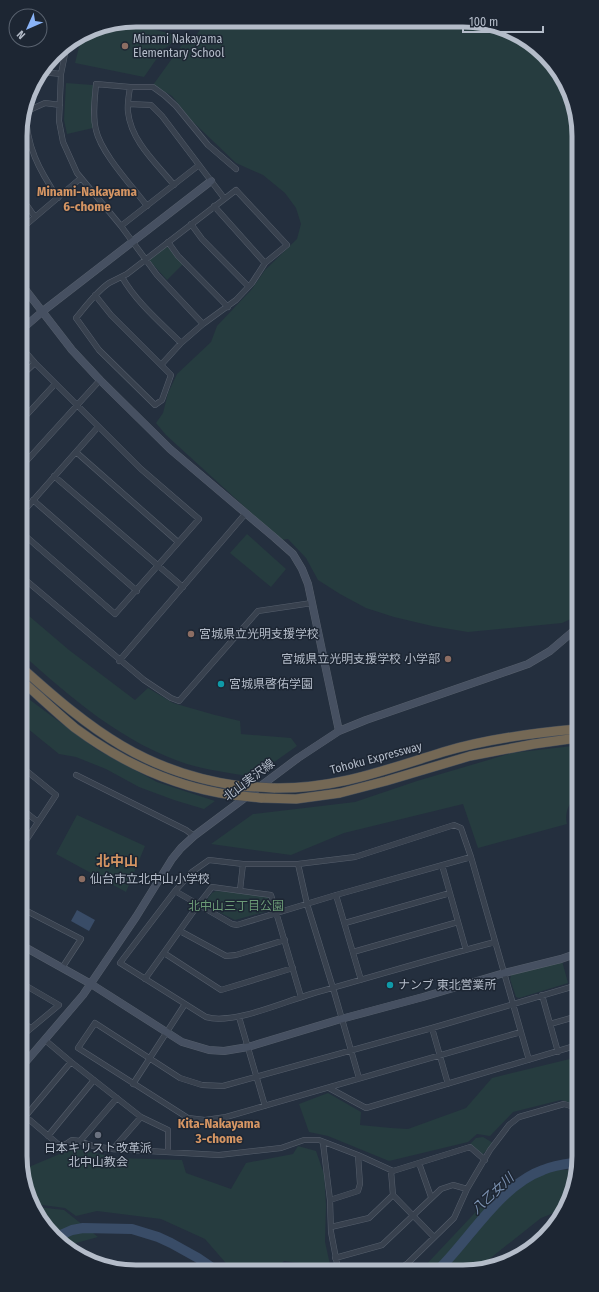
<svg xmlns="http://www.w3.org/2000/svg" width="599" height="1292" font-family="'Fira Sans Condensed','Noto Sans JP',sans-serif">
	<rect width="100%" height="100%" fill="#242f3e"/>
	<path fill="#263c3f" d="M206 20 485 22 540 49 575 106 577 614 571 619 562 623 468 632 432 626 394 617 366 608 340 594 318 580 306 558 288 539 281 540 166 435 156 423 163 413 168 393 177 374 211 342 217 326 252 289 265 270 297 239 301 224 296 208 285 193 263 175 236 163 192 121 172 96 153 85 181 46 198 33Z
		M124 22 180 36 162 51 144 77 75 63 82 35 92 29Z
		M66 83 93 85 91 115 93 128 67 134 64 120Z
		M167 246 183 264 167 280 149 260 150 258Z
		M247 534 286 569 271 587 230 553Z
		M22 610 69 650 135 700 148 688 173 703 215 715 240 721 241 734 291 738 297 746 253 777C232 773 206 770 187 764 123 743 71 698 22 654Z
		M22 694 96 749 157 782 215 801 204 809 174 800 139 787 106 769 76 757 59 754 22 724Z
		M572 746 577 766V796C569 802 564 814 567 824L478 848 463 804 344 833 291 855 211 844 253 814 355 802 417 781 512 753Z
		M77 815 145 846 126 892 56 854Z
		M216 891 266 895 273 906 271 910 235 920 207 906 205 902 212 893Z
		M562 961 568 983 519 998 516 997 510 979 511 975Z
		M578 1057 579 1105 561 1100 513 1112 490 1136 477 1134 468 1142 389 1161 328 1136 309 1132 299 1104 328 1093 361 1112 360 1125 391 1128 408 1129 466 1108 492 1078Z
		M483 1137 493 1143 482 1155 470 1144 476 1138Z
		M298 1146 316 1151 324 1174 326 1205 325 1242 331 1269H319L314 1265 284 1261 276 1269H231L205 1239 161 1219 97 1211 76 1216 65 1208 35 1204 24 1186V1169L74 1148 117 1158 182 1160 186 1173 231 1189 246 1163 293 1154Z
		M537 1167 577 1171 570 1200 561 1215 556 1212 541 1218 478 1268H423L487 1200Z
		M37 1207 64 1210 98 1237 65 1246 59 1243Z"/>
	<path fill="#394c67" d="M77 910 95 920 89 931 71 921Z"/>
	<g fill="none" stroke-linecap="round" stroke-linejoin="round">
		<path stroke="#394c67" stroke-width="10" d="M56 1237 72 1230 83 1228 132 1229 158 1237 171 1243 198 1258 214 1269
			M440 1268C471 1237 501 1185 543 1170 555 1165 566 1164 579 1162"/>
		<g stroke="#565f6c" stroke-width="6">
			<path id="street" d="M67 44 61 74 59 121 63 142 77 173 121 226 157 275 203 324
				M41 72 61 74
				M130 87C129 95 127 104 128 112 131 141 156 163 174 185
				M128 104 151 105 162 116 224 198
				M26 111C26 146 39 170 58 198
				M25 112 45 103 60 105
				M21 197 35 217
				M147 206C132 186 101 153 96 130 92 115 95 98 96 84L130 87H153L164 95 176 106 208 145 236 169
				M214 206 265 263
				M191 224 202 239 248 286
				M121 226 199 165
				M21 229 81 178
				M168 242 178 256 228 307
				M122 277C136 302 161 323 181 343
				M95 295 111 315 171 375 162 400 155 405 99 350 76 318C86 306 96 292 109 283 115 280 121 277 127 274L236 190 287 245 265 263 252 283 236 300 203 324 181 343 161 365
				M21 347 35 363 141 469 199 519 115 614 22 533
				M21 376 35 363
				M21 421 55 384
				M76 452 178 542
				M21 467 100 380
				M54 476 183 587
				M33 500 137 591
				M22 513 98 427
				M22 577 144 680 171 698 179 701 258 611 312 603
				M119 661 246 513
				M23 768 56 795 23 845
				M76 775 186 830 194 836
				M23 810 38 822
				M298 864 307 904 333 988 359 1078
				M442 865 466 950
				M240 890 243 864
				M175 891 232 924 237 925 336 895 471 857
				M336 895 361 980
				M23 909 81 939 62 968
				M345 923 450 893
				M180 931 226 956 236 955 285 940
				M495 942C434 958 372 977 311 994 283 1002 233 1025 206 1017L120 963 175 891 192 872 209 860 243 864H298L355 857 454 825 461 828 471 857 529 1060
				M353 952 458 922
				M164 953 221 990 293 968
				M145 979 198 905 212 887 271 895 301 997
				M23 984 59 1005 23 1035
				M542 995 558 1052
				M239 1017 265 1106
				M23 1023 31 1028
				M550 1024 578 1016
				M432 1028 448 1084
				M521 1032 226 1117 205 1120 188 1118 78 1048 95 1023 180 1078 202 1085 223 1086 432 1028 578 985
				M45 1040 71 1062 141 1117 168 1130V1152
				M133 1084 185 1004
				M329 1088 366 1108 578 1045
				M25 1116 59 1145 66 1144 72 1140 80 1141 93 1146 113 1149 219 1155 281 1148 304 1140H319L358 1155 393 1171 470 1147 485 1160
				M24 1118 71 1062
				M48 1136 94 1080
				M80 1141 117 1098
				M323 1143 330 1200 331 1232 338 1269
				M113 1149 141 1117
				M419 1163 431 1197
				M391 1171 393 1195 434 1237
				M330 1200 358 1191 360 1184 358 1155
				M331 1227 369 1218 393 1195
				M335 1258 382 1245 441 1189 453 1185 467 1189
				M401 1268 408 1263 454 1218 467 1189 490 1150 509 1125 519 1117 564 1104 574 1107 579 1110"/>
		</g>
		<g stroke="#565f6c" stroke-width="8">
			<path id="secondary" d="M21 284 72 350 100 380 170 449 275 538 293 554 302 569 308 584 339 731
				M21 330 43 311 211 181
				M23 946 91 984 182 1042 209 1050 224 1051 248 1047 341 1019 423 997 504 973 561 959 578 953
				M24 1064 83 995 136 917 172 859 181 848 194 836 298 758 339 731 366 720 528 664 550 651 577 628"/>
		</g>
		<g stroke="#434c59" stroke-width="10">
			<path id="highway" d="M22 668C91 730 145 773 240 786
				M22 681C40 697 57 713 75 728 121 762 175 787 232 795
				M274 788C337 789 384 770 443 752 486 739 532 733 577 729
				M261 798 296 799 340 793 386 781 470 756 534 744 577 738"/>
		</g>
		<use href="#street" stroke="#38414e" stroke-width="5"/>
		<use href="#secondary" stroke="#465061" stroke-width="7"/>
		<use href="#highway" stroke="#746855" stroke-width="9"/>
		<g stroke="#434c59" stroke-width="10" stroke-linecap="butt">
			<path id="highway-bridge" d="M240 786 274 788
				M232 795 261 798"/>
		</g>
		<use href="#highway-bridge" stroke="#746855" stroke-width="9"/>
	</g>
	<g fill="#8d6e63" stroke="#1d2633" stroke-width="1.5">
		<circle cx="125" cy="46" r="4"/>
		<circle cx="191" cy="634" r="4"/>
		<circle cx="448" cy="659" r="4"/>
		<circle cx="82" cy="879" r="4"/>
	</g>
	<g fill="#0f9aa8" stroke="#1d2633" stroke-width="1.5">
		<circle cx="221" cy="684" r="4"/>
		<circle cx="390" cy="985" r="4"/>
	</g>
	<circle fill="#6b7280" stroke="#1d2633" stroke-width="1.5" cx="98" cy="1135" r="4"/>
	<g text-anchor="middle" stroke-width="3" stroke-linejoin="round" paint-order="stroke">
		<g font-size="12" fill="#b4bcc9" stroke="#1d2633" text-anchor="start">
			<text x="133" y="43">Minami Nakayama<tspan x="133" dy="14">Elementary School</tspan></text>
			<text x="199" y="638">宮城県立光明支援学校</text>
			<text x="440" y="663" text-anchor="end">宮城県立光明支援学校 小学部</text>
			<text x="229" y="688">宮城県啓佑学園</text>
			<text x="90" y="883">仙台市立北中山小学校</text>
			<text x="398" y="989">ナンブ 東北営業所</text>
			<text x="98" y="1152" text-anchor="middle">日本キリスト改革派<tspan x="98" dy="14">北中山教会</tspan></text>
		</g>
		<g font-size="12" fill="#b4bcc9" stroke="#1d2633">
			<text transform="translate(376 758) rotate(-15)" y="4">Tohoku Expressway</text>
			<text transform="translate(249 780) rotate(-37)" y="4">北山実沢線</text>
		</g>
		<g font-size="12" fill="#6b9a76" stroke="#1d2633">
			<text x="236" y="910">北中山三丁目公園</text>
		</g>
		<g font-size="13" font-weight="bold" fill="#d59563" stroke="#1d2633">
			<text x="87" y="196">Minami-Nakayama<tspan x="87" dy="15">6-chome</tspan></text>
			<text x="219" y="1128">Kita-Nakayama<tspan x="219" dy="15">3-chome</tspan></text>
		</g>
		<g font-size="13" font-style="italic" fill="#7c92b1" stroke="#1d2633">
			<text transform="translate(492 1193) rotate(-43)" y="5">八乙女川</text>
		</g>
		<g font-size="14" font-weight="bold" fill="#d59563" stroke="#1d2633">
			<text x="117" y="866">北中山</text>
		</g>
	</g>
	<path d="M0 0H599V1292H0ZM136 27H463A109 109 0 0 1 572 136V1156A109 109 0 0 1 463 1265H136A109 109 0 0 1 27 1156V136A109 109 0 0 1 136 27Z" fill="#1d2633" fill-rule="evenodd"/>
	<path fill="none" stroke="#b4bcc9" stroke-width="5" d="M136 27H463A109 109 0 0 1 572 136V1156A109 109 0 0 1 463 1265H136A109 109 0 0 1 27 1156V136A109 109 0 0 1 136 27Z"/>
	<g transform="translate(28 28) rotate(225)"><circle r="19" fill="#1d2633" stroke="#59626f"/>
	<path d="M0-3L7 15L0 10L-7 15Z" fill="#8ab4f8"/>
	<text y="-6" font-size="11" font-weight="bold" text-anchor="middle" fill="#b4bcc9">N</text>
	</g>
	<path d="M463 26v6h80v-6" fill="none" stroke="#b4bcc9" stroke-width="2"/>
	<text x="469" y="26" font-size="12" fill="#b4bcc9" stroke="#1d2633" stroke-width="3" paint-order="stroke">100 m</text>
</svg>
